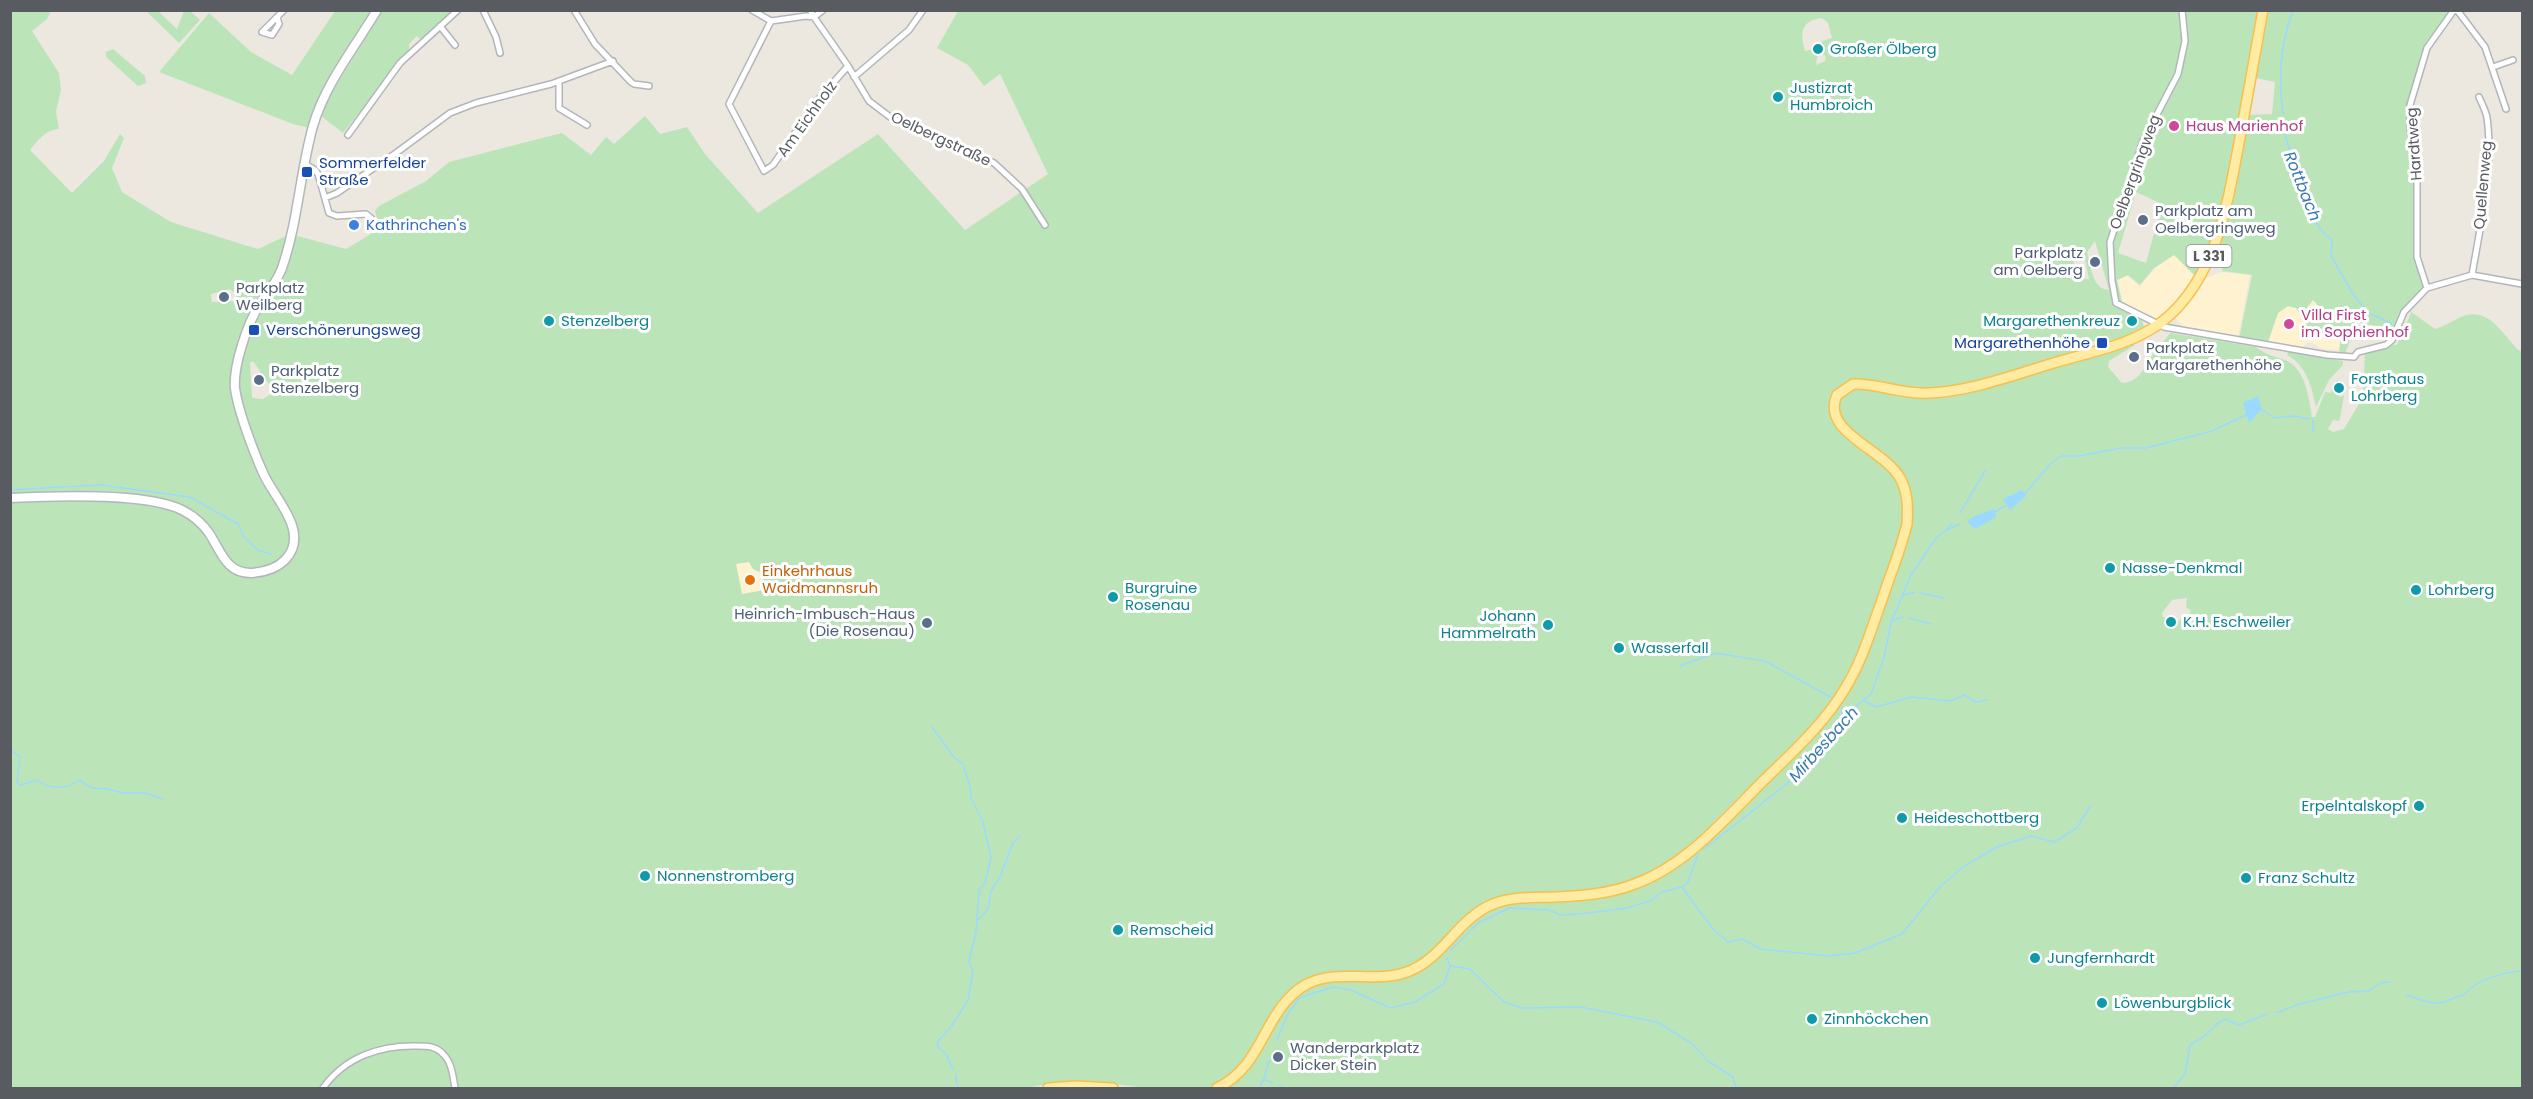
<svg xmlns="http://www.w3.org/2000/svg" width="2533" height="1099" font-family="Poppins,sans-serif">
	<rect width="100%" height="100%" fill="#ece8df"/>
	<path fill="#fff2d1" d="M2174 255 2200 280 2222 272 2250 275 2238 338 2185 328 2166 310 2157 319 2122 302 2118 280 2127 276 2140 286 2154 269Z
		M2313 300 2324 312 2303 326 2320 334 2341 337 2339 351 2318 348 2317 345 2308 342 2302 348 2268 342 2278 313 2288 306 2296 307 2301 315Z
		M749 562 753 569 762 573 765 590 742 594 736 563Z"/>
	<path fill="#bbe5b9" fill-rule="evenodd" d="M11 11H51L47 19 32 31 59 73 61 90 56 112 59 129C45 130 38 140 30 150L72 193 104 161 120 134 124 138 112 168 122 192 171 222 258 249 290 234 346 249 379 229 375 211 379 206 426 181 449 162 562 133 591 155 606 137 614 144 645 116 660 134 687 127 705 154 758 213 878 134 965 230 1048 174 1000 74 984 86 968 65 937 48 958 11H2264L2223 212 2212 248 2195 276 2174 255 2154 268 2140 285 2128 275 2117 280 2122 302 2118 308 2142 320 2144 327 2121 338 2109 340 2104 336 2092 342 2091 351 1976 382 1930 390 1850 381C1841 386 1834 389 1831 400 1821 433 1872 450 1890 469 1905 485 1904 507 1903 526L1863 643 1841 689 1822 715 1687 849 1641 878 1616 886 1583 891 1506 896 1419 963 1397 971 1302 983 1256 1047 1228 1080 1211 1088H1145L1113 1084 1061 1082 1026 1088H11ZM1822 18 1828 23 1832 38 1822 41V53L1826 57 1825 61 1816 65 1818 52 1814 49 1805 51C1800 33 1800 21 1822 18ZM2136 192 2162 204 2146 263 2118 253ZM2095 241 2109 290C2092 289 2091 266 2087 252ZM2084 255 2089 279 2076 278 2073 258ZM229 289 236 293 237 301 212 302 211 294ZM253 361 269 384 271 394 263 399 252 398 250 363ZM749 562 753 569 762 573 765 590 742 594 736 564Z
		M146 11H158L177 29 184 11H190L200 20 179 43Z
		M335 11H373L309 128 293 124 159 72 209 13 251 52 292 75Z
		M382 11H453L421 40 417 36 409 44V50L343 133 321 116 332 92Z
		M2269 11H2451L2430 40 2416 82 2411 127 2419 211 2418 257 2427 286 2402 311 2395 330 2357 322 2345 354 2339 351 2341 337 2320 334 2318 339 2313 340 2304 333 2303 326 2324 312 2313 300 2301 316 2296 308 2288 306 2278 313 2268 342 2239 339 2252 275 2222 271 2227 251 2217 250 2248 115 2272 114 2275 82 2256 78Z
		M113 49 145 76 146 83 138 86 106 57V52Z
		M2407 309 2435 329C2445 326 2452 321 2461 317 2487 306 2501 331 2517 349L2522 352V1088H1224L1237 1081 1254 1062 1282 1013 1291 1000 1304 990 1320 982 1338 979 1390 981 1414 974 1459 932 1489 910 1521 901 1576 900 1678 865 1845 694 1910 526C1919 449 1867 461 1837 414L1841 396 1856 387 1924 396 2107 352 2133 342 2135 345 2109 361 2108 367 2122 383C2141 382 2145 365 2155 351 2160 345 2166 339 2170 333L2256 347C2266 355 2273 356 2285 360 2306 368 2309 399 2312 417H2315L2325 392 2331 393 2332 386 2341 376 2333 387 2335 394 2340 397 2344 395 2340 419 2339 421 2333 420 2328 429 2333 432 2344 429 2363 397 2365 350 2387 344 2397 345 2411 313ZM2187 598 2186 607 2191 611 2186 619H2181L2177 623 2163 617 2162 613 2172 600Z
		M2288 352 2343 361V365L2329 380 2316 407C2312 387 2306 365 2287 355Z"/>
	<path fill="#9cd9ff" d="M2258 396 2262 409 2249 423 2243 403Z
		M2022 490 2026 496 2010 510 2003 499Z
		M1993 509 1996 511 1995 518 1975 529 1967 522 1973 517Z"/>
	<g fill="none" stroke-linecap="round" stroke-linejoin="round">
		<path stroke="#9cd9ff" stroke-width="1.5" d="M2283 114C2278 77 2280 46 2293 10
			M2283 125C2286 145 2293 156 2298 174 2306 197 2311 226 2332 240L2331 256 2353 294 2368 313 2391 323
			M2261 409 2274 418 2293 416 2310 419
			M2313 420V431L2315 432
			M10 490 101 485 190 497 238 524 244 537 258 550 271 554
			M2024 495 2051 463 2061 456H2079L2121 448H2146L2212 431 2248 414
			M1996 511 2007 505
			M1960 513 1985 471
			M1946 530 1952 524
			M1920 593 1944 598
			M1902 596 1915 592
			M1909 618 1931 624
			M1892 621 1903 617
			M1680 666 1715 653 1765 661 1834 699
			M1863 700 1876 707 1912 697 1950 701 1964 695 1976 702 1988 700
			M1842 707 1843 715
			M932 727 953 756 963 764 970 787 971 798 983 822 991 858 985 883 979 890 976 933 969 961 973 971 968 1000 951 1027 938 1041 937 1046 946 1054 953 1070
			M10 749 20 757 17 782 20 785 37 780C48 789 67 790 79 780L92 788 108 789 123 793H144L163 799
			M1704 849 1788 783 1830 739 1843 717 1871 694 1884 658 1891 623 1911 575 1936 538 1946 530 1960 524
			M1682 887 1713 929 1728 942 1742 939 1761 949 1828 956 1855 953 1902 934 1940 887 1963 867 1997 847 2031 836 2054 842 2077 828 2090 806
			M978 920 988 909 991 891 1000 877 1013 843 1019 837
			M1451 950 1478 923 1509 908 1549 910 1561 915 1580 914 1627 908 1652 900 1662 892 1682 887 1688 882 1698 854
			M1450 966 1470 969 1504 1002 1522 1008 1580 1007 1657 1022 1691 1043 1708 1061 1733 1077 1736 1088
			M2406 995C2417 998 2433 1006 2444 1002 2452 1000 2452 997 2462 996 2476 980 2502 972 2522 971
			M2276 1013 2300 1004 2349 992 2369 991 2380 983 2390 982
			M1277 1040 1287 1016 1299 998 1333 987 1351 990 1390 1008 1415 1002 1444 984 1450 966 1447 958
			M956 1074V1082L959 1088
			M1265 1080 1272 1083
			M1279 1085 1283 1088
			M1259 1088C1266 1079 1265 1070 1270 1060
			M2173 1088 2185 1074 2190 1045C2195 1041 2202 1039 2206 1035 2213 1028 2216 1023 2225 1019L2239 1025 2267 1014"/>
		<g stroke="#b2b6bb" stroke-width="8">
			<path id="minor" d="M483 10 496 37 500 53
				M574 10 595 44 631 82 634 84 649 86
				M752 10 771 21 806 16 814 17 848 66 869 101 890 117 906 125 994 163 1022 189 1045 225
				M810 10 814 17 823 10
				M2182 10 2185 41 2178 74 2143 141 2110 242 2112 281 2116 303 2164 327 2327 355 2354 357 2358 352 2386 345 2392 340 2404 312 2427 288 2472 275 2522 284
				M2457 10 2485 47 2506 109
				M277 17 279 24 272 35 262 32 284 10
				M771 21 729 104 764 171 773 165 817 101 848 66
				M440 26 455 45
				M2493 67 2513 60
				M854 77 909 30 923 10
				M559 81V108L587 125
				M348 135 400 63 458 10
				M305 164 315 170 318 174 329 213 337 216 366 214 372 219
				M325 198 337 193 396 153 450 113 476 103 551 84 613 61
				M2472 275C2480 228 2494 165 2487 118 2486 111 2482 104 2479 97
				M2427 288 2417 257V171L2410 128V105L2427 48 2454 10
				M323 1088C345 1057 380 1045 417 1046 427 1046 436 1046 443 1054 452 1062 453 1077 455 1088"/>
		</g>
		<g stroke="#b3b7bd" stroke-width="11">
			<path id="secondary" d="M10 498C52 496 146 492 182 510 192 515 202 523 209 533 221 551 226 574 252 573 264 572 277 568 285 560 311 533 275 499 264 475 254 453 238 411 235 388 233 367 247 324 259 306 267 293 277 282 282 268 298 222 300 172 313 126 325 84 355 47 377 10"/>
		</g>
		<g stroke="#f7bf4d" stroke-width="12">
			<path id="primary" d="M1048 1088 1076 1086 1113 1088
				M1217 1088C1265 1066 1263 1008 1307 984 1339 968 1374 984 1407 972 1443 959 1457 919 1493 904 1513 896 1534 898 1555 897 1581 896 1607 894 1632 885 1685 867 1724 820 1763 781 1793 752 1825 723 1846 687 1863 659 1872 627 1883 597 1891 573 1901 549 1907 524 1908 507 1908 492 1900 478 1884 449 1820 432 1837 395L1853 384C1878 383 1902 395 1929 393 1973 391 2016 374 2057 362 2091 352 2130 345 2159 324 2219 280 2229 194 2242 127 2249 88 2256 49 2263 10"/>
		</g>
		<use href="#minor" stroke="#fff" stroke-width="5"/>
		<use href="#secondary" stroke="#fff" stroke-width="8"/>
		<use href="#primary" stroke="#ffeba1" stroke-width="9"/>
	</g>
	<g fill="#0f9aa8" stroke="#fff" stroke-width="2">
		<circle cx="1818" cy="49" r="6"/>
		<circle cx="1778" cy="97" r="6"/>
		<circle cx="549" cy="321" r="6"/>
		<circle cx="2132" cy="321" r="6"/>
		<circle cx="2339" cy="388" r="6"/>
		<circle cx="2110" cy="568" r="6"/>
		<circle cx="2416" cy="590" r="6"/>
		<circle cx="1113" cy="597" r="6"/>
		<circle cx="2171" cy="622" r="6"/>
		<circle cx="1548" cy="625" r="6"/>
		<circle cx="1619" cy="648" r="6"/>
		<circle cx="2419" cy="806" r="6"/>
		<circle cx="1902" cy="818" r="6"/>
		<circle cx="645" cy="876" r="6"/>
		<circle cx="2246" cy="878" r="6"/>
		<circle cx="1118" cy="930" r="6"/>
		<circle cx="2035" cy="958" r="6"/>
		<circle cx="2102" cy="1003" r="6"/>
		<circle cx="1812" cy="1019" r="6"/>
	</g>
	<g fill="#d1479c" stroke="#fff" stroke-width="2">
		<circle cx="2174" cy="126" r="6"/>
		<circle cx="2289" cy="324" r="6"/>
	</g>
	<g fill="#1a4fb4" stroke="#fff" stroke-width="2">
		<rect x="301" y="166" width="12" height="12" rx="3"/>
		<rect x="248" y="324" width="12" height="12" rx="3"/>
		<rect x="2096" y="337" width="12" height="12" rx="3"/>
	</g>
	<g fill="#5c6f8a" stroke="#fff" stroke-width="2">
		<circle cx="2143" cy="220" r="6"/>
		<circle cx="2095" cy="262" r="6"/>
		<circle cx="224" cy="297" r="6"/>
		<circle cx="2134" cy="357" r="6"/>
		<circle cx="259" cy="380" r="6"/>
		<circle cx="927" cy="623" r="6"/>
		<circle cx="1278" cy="1057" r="6"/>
	</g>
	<circle fill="#3f7fe0" stroke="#fff" stroke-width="2" cx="354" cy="225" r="6"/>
	<circle fill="#e8710a" stroke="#fff" stroke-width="2" cx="750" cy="580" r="6"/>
	<g text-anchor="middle" stroke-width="6" stroke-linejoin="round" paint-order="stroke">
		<rect fill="#fff" stroke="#8a8d90" stroke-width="1.5" x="2186.5" y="245" width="45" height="22" rx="4.5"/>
		<g font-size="14" font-weight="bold" fill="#585c61">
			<text x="2209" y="261">L 331</text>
		</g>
		<g font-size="15" fill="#0d838f" stroke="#fff" text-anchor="start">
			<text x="1830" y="54">Großer Ölberg</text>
			<text x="1790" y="93">Justizrat<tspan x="1790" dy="17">Humbroich</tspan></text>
			<text x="561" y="326">Stenzelberg</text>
			<text x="2120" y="326" text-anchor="end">Margarethenkreuz</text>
			<text x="2351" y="384">Forsthaus<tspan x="2351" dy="17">Lohrberg</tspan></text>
			<text x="2122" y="573">Nasse-Denkmal</text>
			<text x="1125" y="593">Burgruine<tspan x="1125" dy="17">Rosenau</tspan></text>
			<text x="2428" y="595">Lohrberg</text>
			<text x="1536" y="621" text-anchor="end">Johann<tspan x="1536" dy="17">Hammelrath</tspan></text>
			<text x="2183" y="627">K.H. Eschweiler</text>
			<text x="1631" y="653">Wasserfall</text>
			<text x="2407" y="811" text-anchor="end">Erpelntalskopf</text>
			<text x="1914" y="823">Heideschottberg</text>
			<text x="657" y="881">Nonnenstromberg</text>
			<text x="2258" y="883">Franz Schultz</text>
			<text x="1130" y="935">Remscheid</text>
			<text x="2047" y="963">Jungfernhardt</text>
			<text x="2114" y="1008">Löwenburgblick</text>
			<text x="1824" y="1024">Zinnhöckchen</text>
		</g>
		<g font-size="15" fill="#585c61" stroke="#fff">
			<text transform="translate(807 119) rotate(-54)" y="5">Am Eichholz</text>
			<text transform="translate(941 139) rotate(25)" y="5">Oelbergstraße</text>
			<text transform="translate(2414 144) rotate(-94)" y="5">Hardtweg</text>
			<text transform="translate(2135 172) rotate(-70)" y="5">Oelbergringweg</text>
			<text transform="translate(2483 185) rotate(-85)" y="5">Quellenweg</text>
		</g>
		<g font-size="15" fill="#b23c85" stroke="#fff" text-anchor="start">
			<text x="2186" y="131">Haus Marienhof</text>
			<text x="2301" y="320">Villa First<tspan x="2301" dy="17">im Sophienhof</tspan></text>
		</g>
		<g font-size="15" fill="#164399" stroke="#fff" text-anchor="start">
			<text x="319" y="168">Sommerfelder<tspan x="319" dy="17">Straße</tspan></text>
			<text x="266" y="335">Verschönerungsweg</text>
			<text x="2090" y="348" text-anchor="end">Margarethenhöhe</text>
		</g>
		<g font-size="15" fill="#4e5e75" stroke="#fff" text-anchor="start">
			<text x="2155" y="216">Parkplatz am<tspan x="2155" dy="17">Oelbergringweg</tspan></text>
			<text x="2083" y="258" text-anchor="end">Parkplatz<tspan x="2083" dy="17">am Oelberg</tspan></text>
			<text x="236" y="293">Parkplatz<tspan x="236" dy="17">Weilberg</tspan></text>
			<text x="2146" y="353">Parkplatz<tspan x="2146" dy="17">Margarethenhöhe</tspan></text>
			<text x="271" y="376">Parkplatz<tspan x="271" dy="17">Stenzelberg</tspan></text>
			<text x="915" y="619" text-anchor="end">Heinrich-Imbusch-Haus<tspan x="915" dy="17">(Die Rosenau)</tspan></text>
			<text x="1290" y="1053">Wanderparkplatz<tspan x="1290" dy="17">Dicker Stein</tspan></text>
		</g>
		<g font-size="15" fill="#366cbe" stroke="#fff" text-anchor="start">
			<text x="366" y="230">Kathrinchen's</text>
		</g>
		<g font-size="15" fill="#c56008" stroke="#fff" text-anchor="start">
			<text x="762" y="576">Einkehrhaus<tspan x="762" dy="17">Waidmannsruh</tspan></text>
		</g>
		<g font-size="16" font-style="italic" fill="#367ab4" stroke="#fff">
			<text transform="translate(2303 186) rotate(68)" y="6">Rottbach</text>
			<text transform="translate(1823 744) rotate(-48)" y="6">Mirbesbach</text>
		</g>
	</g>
	<rect width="2533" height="1099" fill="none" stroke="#585c61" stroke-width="24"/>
</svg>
